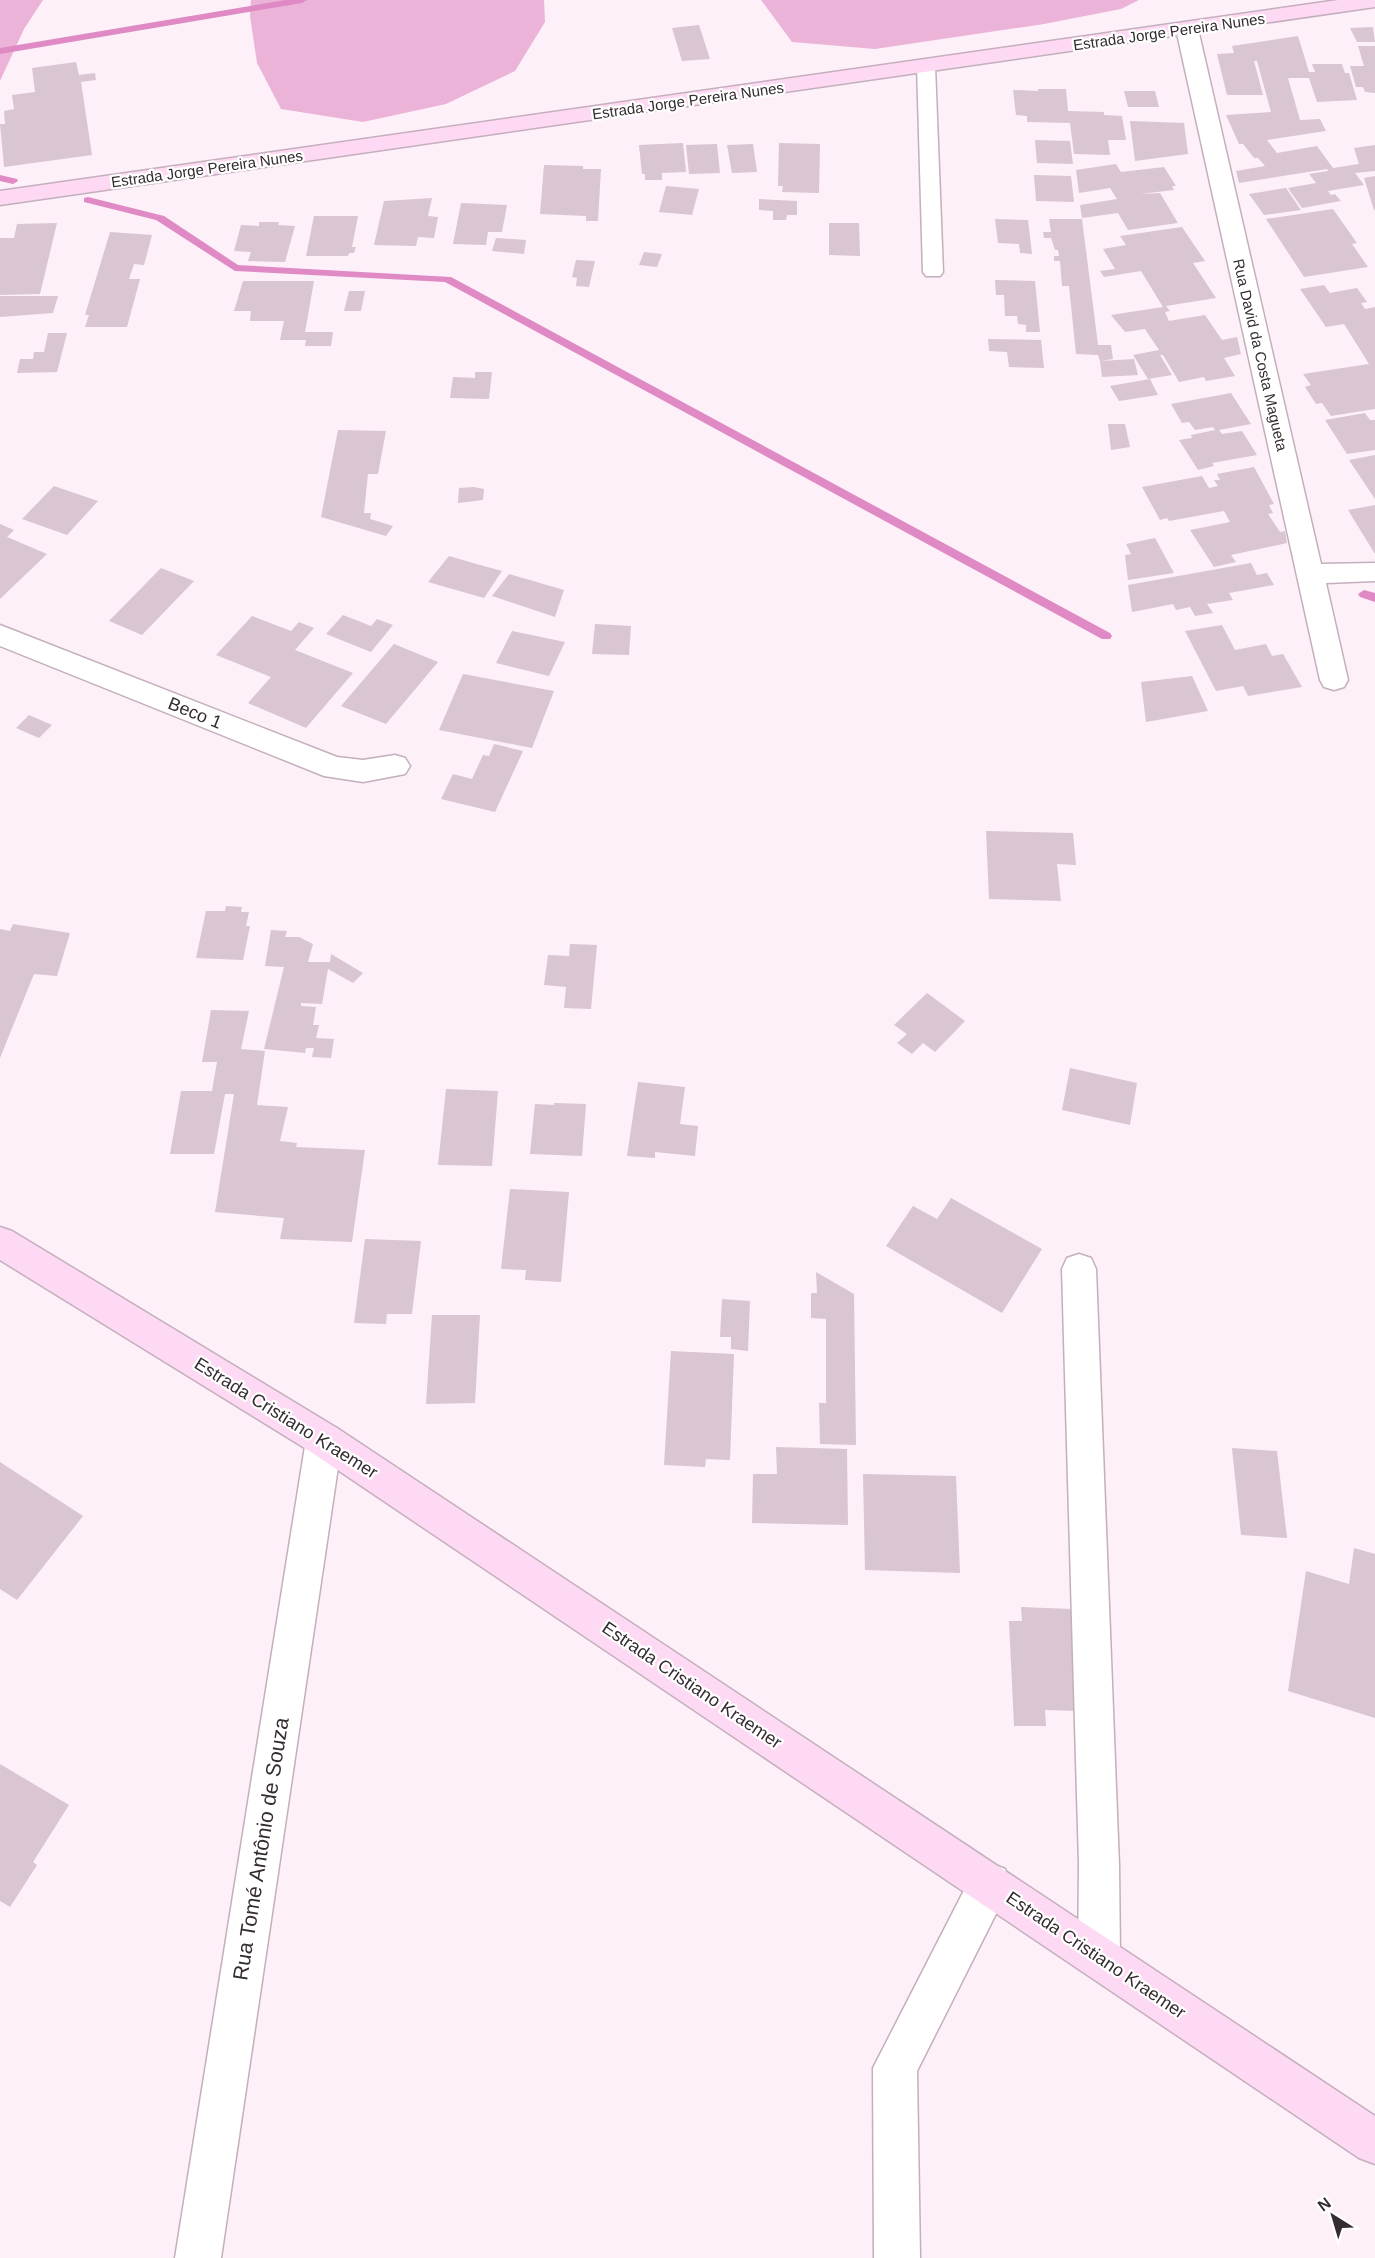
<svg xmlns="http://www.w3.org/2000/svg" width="1375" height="2258" font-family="Arial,sans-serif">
	<rect width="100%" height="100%" fill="#fdf0f8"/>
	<path fill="#ecb3d9" d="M0 0H43L24 29 0 81Z
		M251 0H544L545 22 515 71 446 104 363 122 281 109 257 63 250 16Z
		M761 0H1139L1121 9 1044 24 875 49 792 42Z"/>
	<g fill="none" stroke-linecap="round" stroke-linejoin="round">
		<path fill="#df8ac4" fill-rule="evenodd" d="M285 0H307L302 3 0 54V48Z
			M0 175 17 179 18 181 13 184 0 181Z
			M88 197 164 216 238 265 451 277 1110 633 1112 636 1110 639H1102L445 282 235 271 156 220 84 202V198Z
			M1364 590 1375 593V602L1360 597 1358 594Z"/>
	</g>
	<path fill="#dac5d2" d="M699 25 710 59 682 61 672 28Z
		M1373 27 1375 42H1357L1350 28Z
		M1298 36 1309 72H1315L1312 64H1342L1345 73H1349L1357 100 1317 102 1309 78H1288L1300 120 1320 119 1326 131 1267 140 1277 153 1317 146 1333 168 1359 164 1354 148 1375 145V171L1355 173 1364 185 1328 191 1331 195 1335 194 1341 201 1302 208 1288 188 1316 183 1309 174 1328 171 1327 169 1239 183 1236 171 1265 166 1258 158H1254L1243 144H1239L1226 115 1271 112 1257 61H1254L1263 95H1227L1217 54 1234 53 1232 46Z
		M1358 46H1375V93L1365 92 1363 87H1356L1350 66H1364Z
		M76 62 79 75 95 73 96 80 81 82 92 155 4 167 0 124H5L4 111 14 109 12 95 35 92 32 68Z
		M1038 89H1066L1068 111 1104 112V115L1122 116 1126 140H1108L1110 155 1074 154 1070 123 1027 122V116L1016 115 1013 90 1038 91Z
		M1124 91H1155L1159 107H1128Z
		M1130 121 1184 123 1188 154 1135 161Z
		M1035 140 1070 141 1073 164 1037 163Z
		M683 143 686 172 662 173V180H645V174H642L639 145Z
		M779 143 820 144 819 193 782 192 783 186H778Z
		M717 144 720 173 689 174 686 145Z
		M753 144 757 172 732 173 727 145Z
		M1116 164 1121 172 1164 167 1176 186H1172L1174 190 1140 194 1160 193 1178 223 1128 230 1118 213 1082 218 1080 205 1117 199 1110 188 1079 193 1076 170Z
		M544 165 583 166V169H601L598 221H586V216L540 214Z
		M1034 175 1071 176 1074 202 1036 201Z
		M1375 176V210H1374L1364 178Z
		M666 186 699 189 692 215 659 212Z
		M1286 188 1301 210 1264 215 1249 194Z
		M432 198 428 216 438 217 434 238 418 237 416 246 374 245 384 201Z
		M759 199 797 201V215H787L786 220H773V211L759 210Z
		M461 203 507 205 502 232H488L486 245 453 244Z
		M1333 209 1357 243 1352 244 1368 267 1304 277 1266 219Z
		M314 216H358L352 247H356L354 253H349L348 256H306Z
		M995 219 1028 220 1032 254 1020 253 1019 244 998 243Z
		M1049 219H1082L1098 345H1111L1113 359 1100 361 1098 355 1076 354 1069 286H1062L1060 261H1054V256H1059L1058 250H1055L1051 238H1044L1043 232H1051Z
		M259 222H279L278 225 295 226 285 262 248 261 251 252 234 251 241 225 259 226Z
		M57 223 40 294 0 295V238H14L17 224Z
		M829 223H859L860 256 829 255Z
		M1182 227 1205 261 1193 263 1216 298 1166 306 1170 311 1165 312 1169 321 1205 315 1222 340 1237 337 1241 354 1224 358 1235 376 1206 381 1204 377 1179 382 1163 355H1160L1172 375 1148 379 1133 355 1159 350 1145 329 1125 332 1111 315 1163 307 1141 271 1104 277 1100 271 1115 269 1103 249 1126 245 1120 236Z
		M110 232 152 235 144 265 134 264 129 279H140L127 327H85L89 315H85Z
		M496 238 526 240 524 254 492 251Z
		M644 252 662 254 657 267 639 265Z
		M576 260 595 261 589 287 576 286 577 278 572 277Z
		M995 280 1035 281 1040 332H1026V325L1018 324 1017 316H1005L1004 295H996Z
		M243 281H314L305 332H333L331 346H305L306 340H280L284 321H250L251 311H234Z
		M1324 285 1330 293 1357 288 1367 302 1361 303 1365 309 1375 307V409L1331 416 1322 403 1316 404 1305 387 1311 385 1303 374 1369 364 1344 324 1326 327 1300 289Z
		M349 291H365L361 311H344Z
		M0 296H58L53 313 0 317Z
		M48 333H67L57 372 17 373 20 359H33L34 352H44Z
		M988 339 1041 340 1044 368 1009 367 1007 352 989 351Z
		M1134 359 1138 375 1102 377 1100 361Z
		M475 372H492L489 399 450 398 453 377 475 378Z
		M1150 379 1158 395 1119 401 1110 386Z
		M1231 393 1251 424 1219 430 1222 434 1242 431 1257 455 1212 463 1214 466 1198 470 1179 440 1192 438 1191 435 1215 430 1213 427 1195 430 1189 422 1182 423 1171 404Z
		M1365 413 1370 420H1375V450L1347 454 1325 420Z
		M1108 424H1125L1130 447 1111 450Z
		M338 430 386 431 378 474H368L364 513H371L370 519 393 526 386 536 321 517Z
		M1375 455V499L1349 460Z
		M1254 467 1274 504 1269 505 1273 513 1268 514 1280 532 1285 531 1287 543 1231 555 1236 562 1214 567 1190 530 1230 522 1224 511 1169 521 1167 518 1160 520 1142 487 1202 476 1209 488 1218 486 1214 480H1220L1217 474Z
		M54 486 98 501 67 535 22 519Z
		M474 487 484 489 483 500 458 503 459 488Z
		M1375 505V554L1348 510Z
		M0 524 14 530 7 537 47 554 0 599Z
		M1155 538 1174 573 1128 580 1125 555 1131 554 1126 544Z
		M449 556 480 565 502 571 484 598 428 582Z
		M1251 563 1257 575 1267 573 1274 585 1229 593 1233 600 1207 604 1213 613 1195 616 1190 607 1176 610 1173 604 1132 612 1128 585Z
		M161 568 194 581 142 635 109 621Z
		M509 574 564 590 555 617 492 596Z
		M343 615 371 626 377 619 393 625 371 652 326 634Z
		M252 616 291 631 299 622 314 628 295 650 353 673 306 728 248 703 271 677 216 655Z
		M595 624 631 626 629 655 592 654Z
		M1222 625 1235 650 1266 644 1272 656 1283 654 1302 687 1248 696 1243 686 1216 691 1185 631Z
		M512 631 565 642 549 676 496 663Z
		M394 644 438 662 386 724 341 706Z
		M463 674 554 691 532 748 439 730Z
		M1192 676 1208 711 1146 722 1141 682Z
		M29 715 52 725 39 738 16 728Z
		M494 744 523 751 495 812 441 799 453 774 472 779 483 755 489 756Z
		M986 831 1073 833 1076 865 1057 864 1061 901 989 899Z
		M226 906 242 907 241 912H249L246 926H250L243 960 196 958 206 911H225Z
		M13 924 70 933 57 976 34 974 0 1058V929L10 931Z
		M271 930 287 931 285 937H299L313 944 308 962H330L331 954 363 973 353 983 328 969 322 1004 301 1003V1006L316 1007 313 1025H319L316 1038 334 1039 331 1058 312 1057 314 1048H306L305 1053 264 1049 284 967 265 966Z
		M570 944 597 945 591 1009 564 1008 566 987 544 985 548 955 569 956Z
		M927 993 965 1021 935 1052 923 1043 912 1054 897 1043 907 1034 894 1025Z
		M211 1010 249 1011 241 1049 265 1051 257 1105 288 1107 280 1141 297 1143 296 1147 365 1150 352 1242 280 1239 284 1218 215 1212 234 1094H225L214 1154H170L181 1091H212L217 1062H202Z
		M1070 1068 1137 1083 1130 1125 1062 1110Z
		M638 1082 685 1087 680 1124 698 1126 695 1156 655 1152V1158L627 1156Z
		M446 1089 498 1091 492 1166 438 1165Z
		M554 1103 586 1104 582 1156 530 1154 535 1104 554 1105Z
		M510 1189 569 1192 561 1282 525 1280 526 1270 501 1269Z
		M951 1198 1042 1249 1002 1313 886 1246 913 1206 937 1219Z
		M365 1239 421 1241 412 1314H387L386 1324 354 1323Z
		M816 1272 854 1294 856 1445 820 1444 819 1403H826V1319L811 1318V1293H817Z
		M722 1299 750 1301 748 1351 731 1349V1337H720Z
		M432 1315H480L475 1403 426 1404Z
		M671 1351 734 1354 730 1460 706 1459 705 1467 664 1465Z
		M776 1447 847 1449 848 1525 752 1523 753 1474H777Z
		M1232 1448 1277 1451 1287 1538 1241 1535Z
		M0 1462 83 1516 17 1600 0 1589Z
		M863 1474 956 1476 960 1573 865 1570Z
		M1354 1548 1375 1554V1718L1288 1691 1306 1571 1349 1584Z
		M1021 1607 1071 1609 1078 1711 1045 1710 1046 1726H1014L1009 1621H1022Z
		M0 1764 69 1805 33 1862 37 1865 10 1907 0 1901Z"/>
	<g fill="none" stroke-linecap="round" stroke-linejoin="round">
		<g stroke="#c4afbc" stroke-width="3">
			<path id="lane" d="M926 61 932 62 935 66 943 272 940 276H926L923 272 917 66 920 62Z"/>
		</g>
		<g stroke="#c4afbc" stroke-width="3">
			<path id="street" d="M1187 23 1194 25 1198 29 1321 564 1375 563V581L1326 583 1348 680 1344 687 1334 690 1324 687 1320 680 1176 29 1180 25Z
				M0 625 337 757 363 760 395 755 405 758 410 766 405 774 363 782 324 776 0 646Z
				M1079 1254 1091 1258 1096 1269 1119 1865 1120 1957 1114 1972 1099 1978 1084 1972 1078 1957 1079 1865 1062 1269 1067 1258Z
				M324 1423 337 1428 342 1440 221 2258H175L306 1440 311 1428Z
				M990 1863 1005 1869 1011 1884 917 2071 920 2258H874L873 2068 975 1869Z"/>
		</g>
		<g stroke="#c4afbc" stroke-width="3">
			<path id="secondary" d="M1338 0H1375V7L0 205V191Z
				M0 1227 12 1231 337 1428 1375 2116V2164L1359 2158 311 1452 0 1260Z"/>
		</g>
		<use href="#lane" fill="#fff" fill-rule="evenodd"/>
		<use href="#street" fill="#fff" fill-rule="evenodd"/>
		<use href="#secondary" fill="#fdd9f3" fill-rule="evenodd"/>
	</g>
	<g text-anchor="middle" stroke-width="4.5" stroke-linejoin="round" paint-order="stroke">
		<g font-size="15" fill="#342c31" stroke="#fff">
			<text transform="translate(1169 32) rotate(-8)" y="5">Estrada Jorge Pereira Nunes</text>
			<text transform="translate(688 101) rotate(-8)" y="5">Estrada Jorge Pereira Nunes</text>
			<text transform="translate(207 169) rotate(-8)" y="5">Estrada Jorge Pereira Nunes</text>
			<text transform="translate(1260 355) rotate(77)" y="5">Rua David da Costa Magueta</text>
		</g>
		<g font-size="18" fill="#342c31" stroke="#fff">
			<text transform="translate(195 713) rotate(22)" y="6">Beco 1</text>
			<text transform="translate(286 1418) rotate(32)" y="6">Estrada Cristiano Kraemer</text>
			<text transform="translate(692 1685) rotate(34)" y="6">Estrada Cristiano Kraemer</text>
			<text transform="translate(1096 1955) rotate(34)" y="6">Estrada Cristiano Kraemer</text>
		</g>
		<g font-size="21" fill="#342c31" stroke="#fff">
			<text transform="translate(261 1849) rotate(-81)" y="7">Rua Tomé Antônio de Souza</text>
		</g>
	</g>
	<g transform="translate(1333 2216) rotate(323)" stroke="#ffffff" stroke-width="4.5" paint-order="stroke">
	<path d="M0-4.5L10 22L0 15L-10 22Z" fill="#342c31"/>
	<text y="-9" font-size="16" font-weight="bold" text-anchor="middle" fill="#342c31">N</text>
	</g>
</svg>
